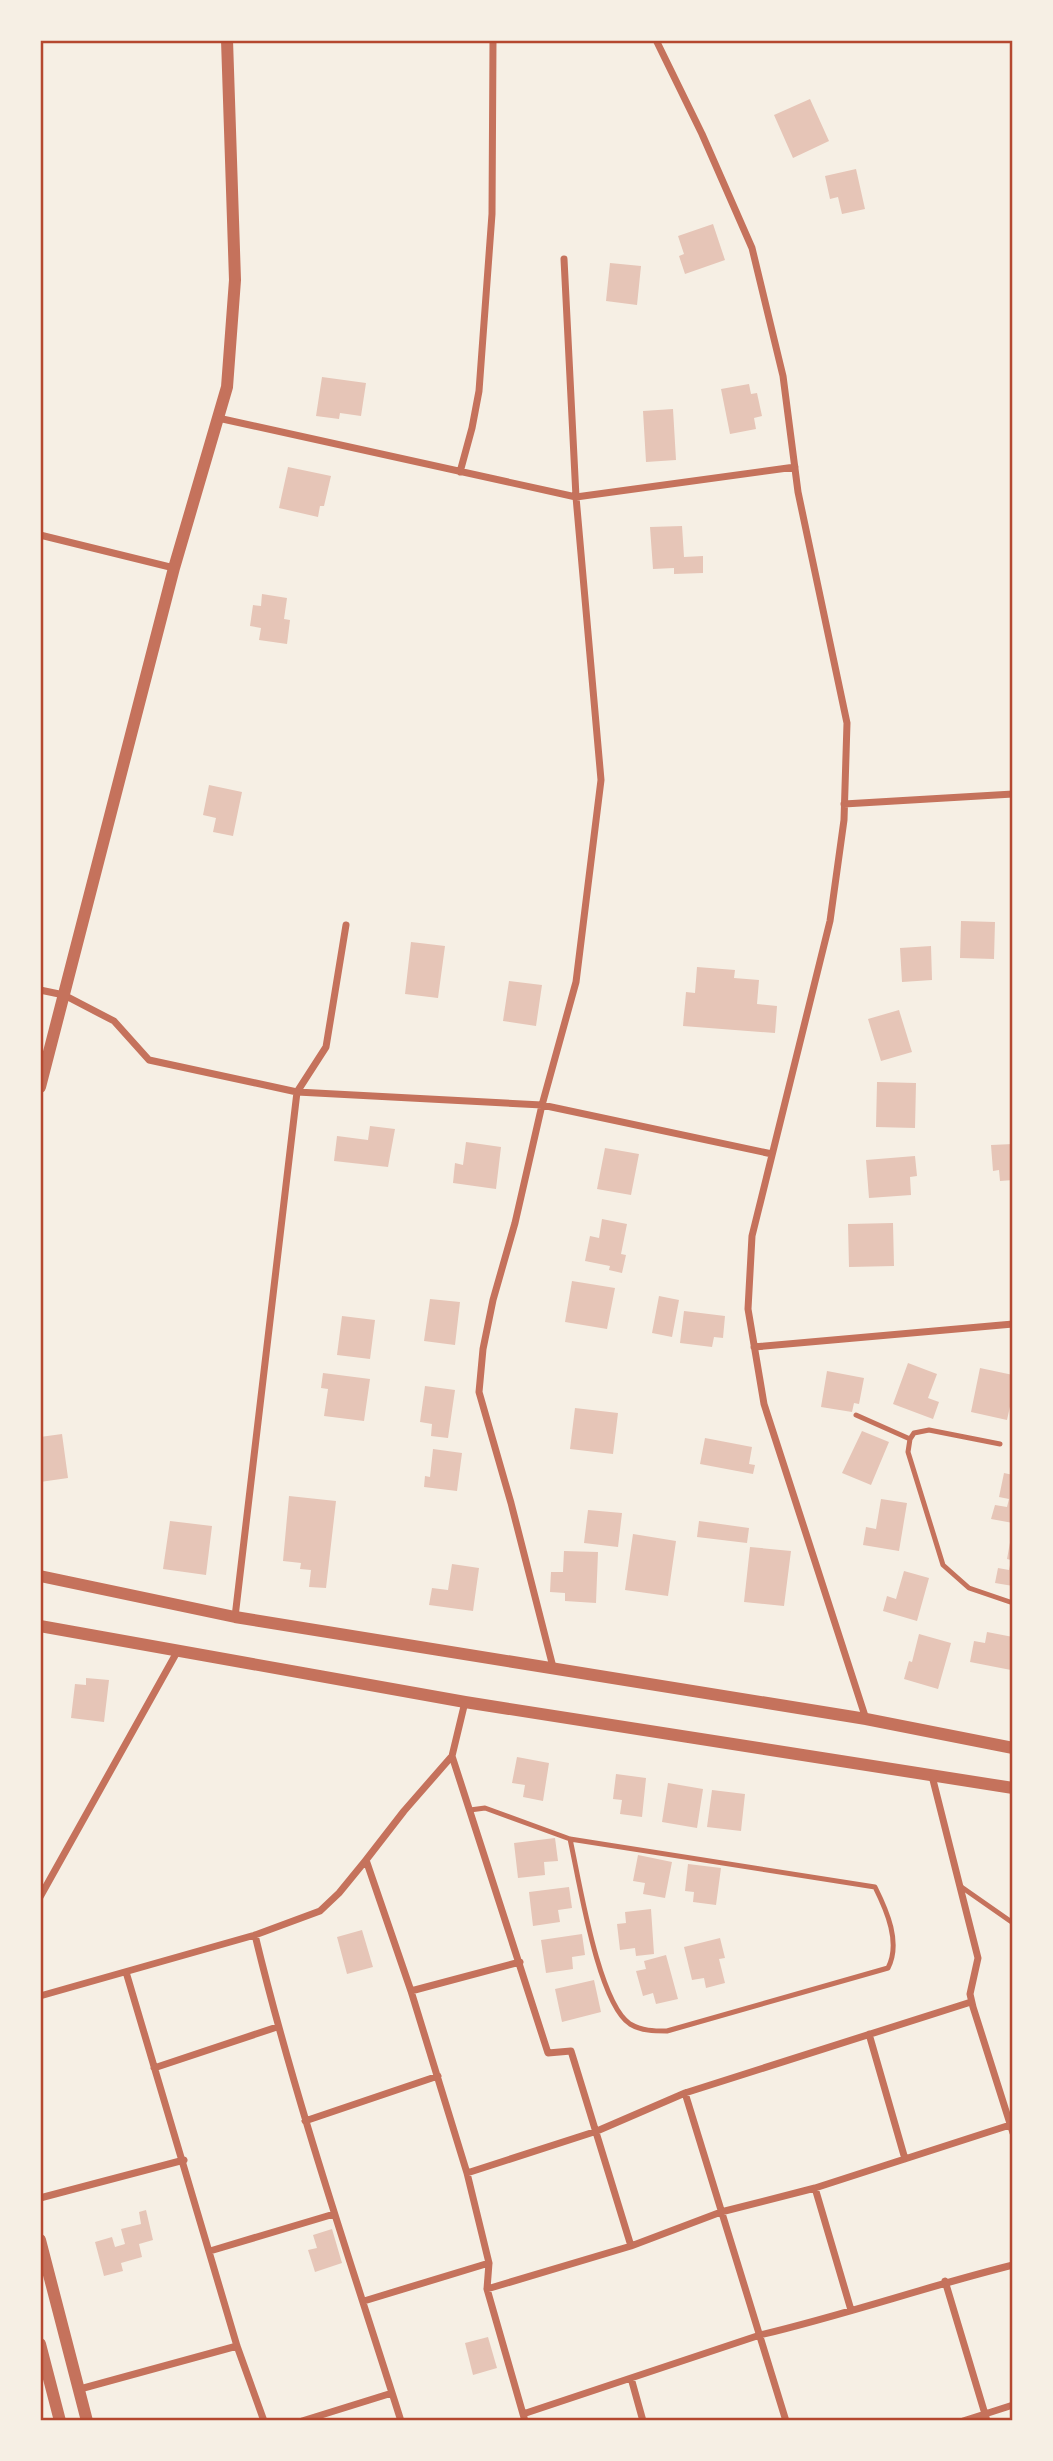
<svg xmlns="http://www.w3.org/2000/svg" width="1053" height="2461" font-family="Montserrat,sans-serif">
	<rect width="100%" height="100%" fill="#f6efe4"/>
	<path fill="#e6c5b7" d="M810 99 829 141 793 158 774 115Z
		M856 169 865 209 842 214 838 197 830 199 825 176Z
		M713 224 725 260 685 274 679 256 684 254 678 236Z
		M610 263 641 266 637 305 606 301Z
		M322 377 366 383 361 416 340 413 339 419 316 416Z
		M749 384 751 394 757 393 762 416 754 418 756 429 730 434 721 389Z
		M673 409 676 460 646 462 643 411Z
		M288 467 331 476 324 506H320L318 517 279 508Z
		M682 526 684 557 703 556V573L674 574V568L653 569 650 527Z
		M262 594 287 598 284 619 290 620 287 644 259 640 261 628 250 626 253 605 261 606Z
		M209 785 242 792 233 836 213 832 216 818 203 815Z
		M961 921 995 922 994 959 960 958Z
		M411 942 445 946 438 998 405 994Z
		M931 946 932 980 902 982 900 948Z
		M697 967 735 970 734 978 759 980 757 1004 777 1006 775 1033 683 1026 686 992 695 993Z
		M509 981 542 985 536 1026 503 1021Z
		M899 1010 912 1052 881 1061 868 1019Z
		M877 1082 916 1083 915 1128 876 1127Z
		M370 1126 395 1129 388 1167 334 1161 337 1136 368 1140Z
		M466 1142 501 1147 496 1189 453 1183 455 1163 463 1165Z
		M1013 1144V1180L1000 1181 999 1170 993 1171 991 1145Z
		M605 1148 639 1154 631 1195 597 1189Z
		M915 1156 917 1176 910 1177 911 1195 869 1198 866 1160Z
		M602 1219 627 1224 621 1254 626 1255 622 1273 609 1270 610 1266 585 1261 590 1236 599 1238Z
		M893 1223 894 1266 849 1267 848 1224Z
		M572 1281 615 1288 607 1329 565 1322Z
		M659 1296 679 1300 672 1337 652 1333Z
		M430 1299 460 1302 455 1345 424 1341Z
		M684 1311 725 1316 723 1338 714 1337 712 1347 680 1343Z
		M342 1316 375 1320 370 1359 337 1355Z
		M908 1363 937 1374 928 1398 939 1402 933 1419 893 1404Z
		M980 1368 1013 1375V1393L1007 1420 971 1412Z
		M827 1371 864 1378 859 1404 854 1403 852 1412 821 1407Z
		M323 1373 370 1379 364 1421 324 1416 328 1389 321 1388Z
		M425 1386 455 1390 448 1438 431 1436 432 1424 420 1422Z
		M575 1408 618 1413 613 1454 570 1449Z
		M862 1431 889 1442 871 1485 842 1473Z
		M62 1434 68 1478 40 1482V1437Z
		M705 1438 752 1447 749 1464 755 1465 753 1474 700 1464Z
		M433 1449 462 1453 457 1491 424 1487 425 1476 430 1477Z
		M1004 1473 1013 1475V1523L991 1519 995 1505 1007 1507 1009 1499 999 1497Z
		M289 1496 336 1501 326 1588 309 1587 311 1570 300 1569 301 1563 283 1561Z
		M881 1499 907 1503 899 1551 863 1545 866 1527 876 1529Z
		M588 1510 622 1513 618 1547 584 1543Z
		M170 1521 212 1526 206 1575 163 1569Z
		M699 1521 749 1528 747 1543 697 1537Z
		M633 1534 676 1541 668 1596 625 1590Z
		M1011 1537 1013 1538V1586L995 1583 998 1568 1009 1570 1011 1560 1007 1559Z
		M750 1547 791 1551 784 1606 744 1602Z
		M564 1551 598 1552 596 1603 565 1601V1593L550 1592 551 1572H563Z
		M452 1564 479 1568 473 1611 429 1605 432 1588 448 1590Z
		M904 1571 929 1578 917 1621 883 1611 887 1596 896 1599Z
		M987 1632 1013 1637 1011 1670 970 1662 974 1641 985 1643Z
		M919 1634 951 1643 938 1689 904 1679 909 1661 912 1662Z
		M86 1678 109 1680 104 1722 71 1718 75 1684 86 1685Z
		M517 1757 549 1763 543 1801 523 1797 525 1785 512 1783Z
		M616 1774 646 1778 642 1817 620 1814 622 1800 613 1799Z
		M668 1783 703 1789 697 1828 662 1822Z
		M712 1790 745 1794 741 1831 707 1827Z
		M555 1838 558 1861 544 1862 545 1875 518 1878 514 1843Z
		M638 1855 672 1862 665 1898 643 1894 645 1883 633 1881Z
		M688 1864 721 1868 716 1905 693 1902 694 1892 685 1891Z
		M569 1887 572 1908 558 1910 560 1922 533 1926 529 1892Z
		M651 1909 654 1954 636 1956 635 1948 620 1950 617 1924 626 1923 625 1912Z
		M362 1930 373 1967 347 1974 337 1937Z
		M582 1934 585 1955 572 1957 573 1969 546 1973 541 1940Z
		M720 1938 725 1958 719 1959 725 1983 706 1988 704 1978 692 1980 684 1947Z
		M666 1955 678 1999 656 2004 653 1993 643 1996 636 1971 646 1969 644 1961Z
		M594 1980 601 2012 562 2022 555 1989Z
		M146 2210 153 2240 139 2244 142 2257 121 2263 123 2271 104 2276 95 2242 112 2237 115 2247 125 2244 121 2229 141 2224 139 2212Z
		M332 2229 342 2263 315 2272 308 2250 317 2248 313 2235Z
		M488 2337 497 2368 473 2375 465 2343Z"/>
	<g fill="none" stroke-linecap="round" stroke-linejoin="round">
		<path stroke="#c5725c" stroke-width="5" d="M856 1415 910 1439
			M1000 1444 929 1430 914 1433 910 1439 908 1452 943 1565 969 1588 1013 1603
			M470 1810 485 1808 570 1839 875 1887C887 1911 901 1943 888 1968L667 2031C654 2031 642 2031 630 2024 598 2003 579 1879 570 1839
			M960 1886 1013 1923"/>
		<path stroke="#c5725c" stroke-width="7" d="M656 40 702 134 752 248 783 376 798 492 847 723 844 820 830 921 752 1236 748 1309 764 1404 866 1719
			M218 418 576 497 795 467
			M460 472 472 428 479 391 492 214 493 40
			M40 535 174 568
			M844 804 1013 794
			M40 990 64 995 114 1021 149 1060 297 1092 542 1105 772 1154
			M754 1347 1013 1324
			M235 1617 297 1092 326 1047 346 925
			M553 1667 511 1503 479 1392 483 1349 493 1300 515 1223 542 1105 576 982 601 780 576 497 564 259
			M452 1756 548 2053 571 2051 631 2246
			M932 1776 978 1958 970 1994 973 2007 1013 2133
			M366 1860 404 1811 452 1756 465 1702
			M40 1897 177 1652
			M255 1935C295 2100 350 2260 401 2421
			M126 1972 237 2346 264 2421
			M411 1991 520 1962
			M40 1996 255 1935 320 1911 339 1893 366 1860 411 1991 467 2173 489 2263 487 2289 525 2421
			M869 2034 905 2159
			M154 2068 277 2027
			M685 2093 971 2002
			M305 2121 438 2076
			M467 2173 597 2131 685 2093 786 2421
			M815 2188 851 2310
			M40 2198 184 2160
			M210 2251 334 2214
			M945 2281 985 2414 963 2421
			M487 2289 631 2246 721 2212 815 2188 1010 2125
			M364 2301 489 2263
			M631 2378 643 2421
			M80 2389 237 2346
			M523 2414 760 2335C845 2315 928 2286 1013 2265
			M302 2421 392 2393
			M987 2421 985 2414 1013 2405"/>
		<path stroke="#c5725c" stroke-width="12" d="M40 1087 174 568 227 387 235 280 227 40
			M40 1576 235 1617 866 1719 1013 1748
			M40 1626 465 1702 1013 1788
			M40 2240 87 2421
			M40 2344 60 2421"/>
	</g>
	<rect width="1053" height="2461" fill="none" stroke="#f6efe4" stroke-width="84"/>
	<rect x="42" y="42" width="969" height="2377" fill="none" stroke="#b5482f" stroke-width="2.5"/>
</svg>
